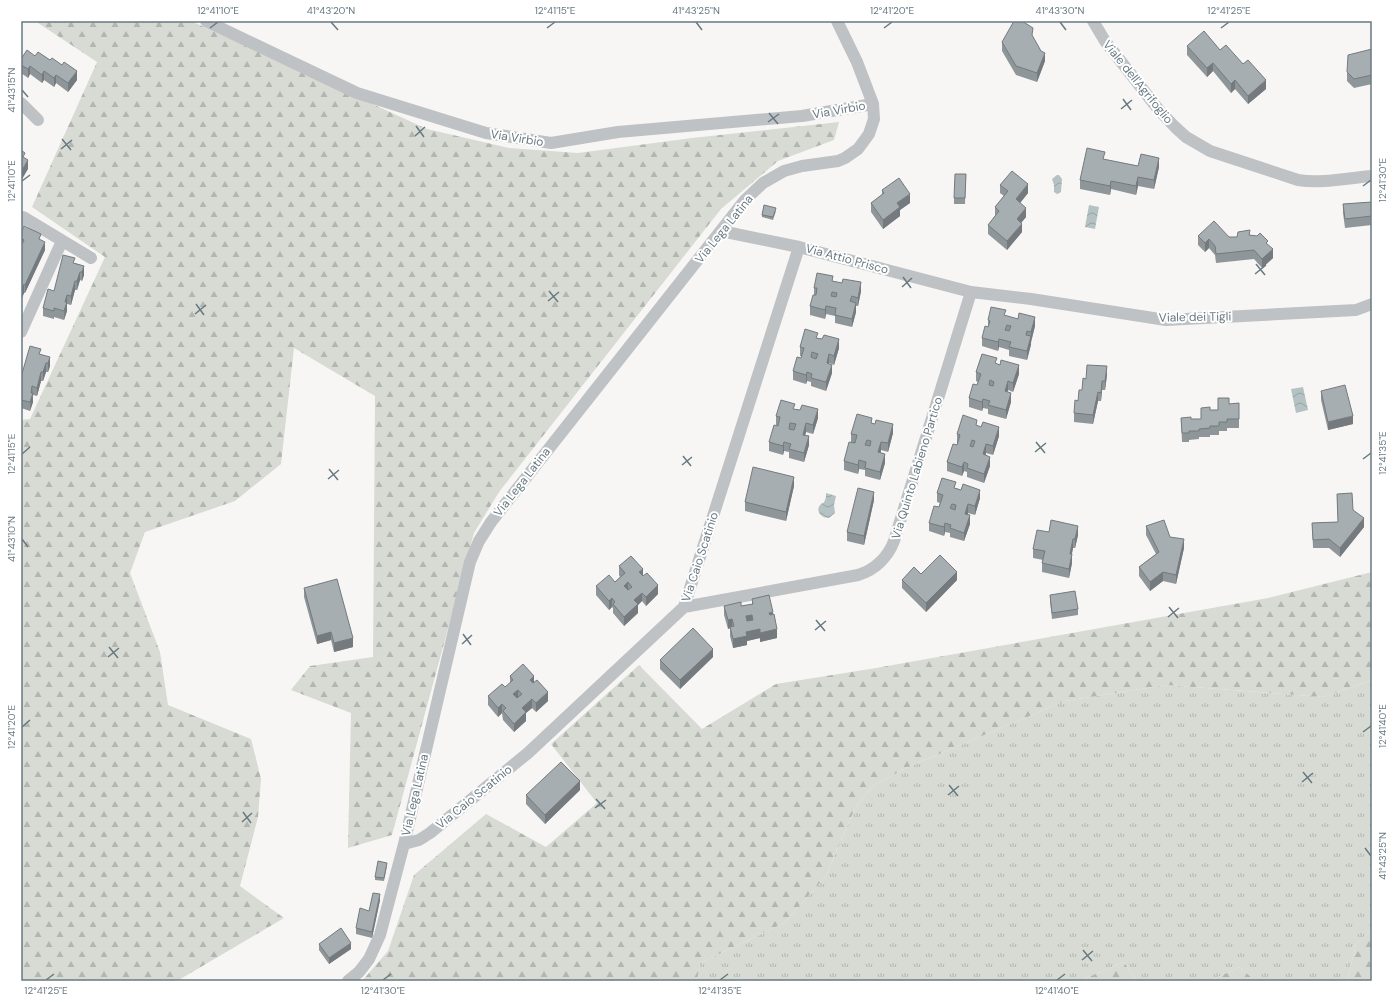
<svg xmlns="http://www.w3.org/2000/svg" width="1393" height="1002" font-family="'DM Sans',sans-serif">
	<defs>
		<pattern id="grass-tufts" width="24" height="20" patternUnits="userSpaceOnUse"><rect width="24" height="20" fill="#d7dbd3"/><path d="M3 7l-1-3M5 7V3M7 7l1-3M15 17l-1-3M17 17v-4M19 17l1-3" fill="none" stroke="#b2b6b1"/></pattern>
		<pattern id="forest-firs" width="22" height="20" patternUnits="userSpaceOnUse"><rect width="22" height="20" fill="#d7dbd3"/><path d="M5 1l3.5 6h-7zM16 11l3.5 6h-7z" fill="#b2b6b1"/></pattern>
		<pattern id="water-waves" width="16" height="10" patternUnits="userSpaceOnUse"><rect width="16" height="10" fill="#b5c2c4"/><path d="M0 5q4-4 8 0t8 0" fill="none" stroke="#97a2a5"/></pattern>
	</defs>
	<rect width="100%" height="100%" fill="#f7f6f4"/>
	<path fill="url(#grass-tufts)" d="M1372 680V929L1356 944 1347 981H1252V978L1240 967 1209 981H1133L1135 979 1124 962 1079 981H697L700 963 784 923 826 876 855 808 873 786 906 768 1065 701 1166 685 1323 697Z"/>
	<path fill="url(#forest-firs)" d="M35 21H191L427 129 509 148 578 153 692 138 839 122 834 140 778 161 721 209 499 492 474 533 392 835 348 848 351 713 291 690 310 666 373 657 375 396 294 348 281 464 235 501 145 532 130 573 160 652 168 705 251 739 261 779 258 817 240 886 284 918 177 981H21V420L30 419 105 257 32 207 97 62Z
		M1372 572V680L1323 697 1166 685 1065 701 906 768 873 786 855 808 826 876 784 923 700 963 697 981H362L388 951 414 875 486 814 546 847 597 803 551 744 639 665 702 729 776 684 876 668 1268 598Z
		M1372 929V981H1347L1356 944Z
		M1124 962 1135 979 1133 981H1079Z
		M1240 967 1252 978V981H1209Z"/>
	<path fill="url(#water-waves)" d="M1057 175H1059L1062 179 1061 192 1057 194 1054 192V185L1052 179Z
		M1089 205 1099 207 1095 229 1085 227Z
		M1303 387 1308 410 1296 413 1291 389Z
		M826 493 836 496 834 505 835 513 829 518C822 518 815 512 820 505 824 501 823 505 825 500 826 498 826 496 826 493Z"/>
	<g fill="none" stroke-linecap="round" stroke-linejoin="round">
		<path stroke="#bec2c5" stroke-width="12" d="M206 21 357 93 486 133 551 143 618 132 802 116 873 104
			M1093 21 1105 41 1158 109 1175 127 1186 137 1210 151 1298 180C1321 184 1348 178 1372 176
			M21 103 38 120
			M21 221 23 217 91 258
			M721 231 799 247 971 292 1031 299 1166 320 1356 310 1372 304
			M21 332 62 241
			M684 607 858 575C875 570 888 557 894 541L971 292
			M404 844 419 840 430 833 528 753 684 607 799 247
			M348 981 359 972 369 959 380 935 404 844 470 562 479 541 491 522 745 200 763 183 784 171 802 166 838 161 845 158 858 149 869 134 874 119 873 104 857 62 837 21"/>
	</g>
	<path fill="#8f9699" d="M1033 37 1045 61 1037 82 1016 75 1002 51V42Z
		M1187 46 1220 50 1243 64 1266 89 1248 104 1235 89 1231 93 1213 71 1207 77 1187 55Z
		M1372 49V84L1354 88 1347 81V72Z
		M21 59 77 80 68 92 56 83 54 87 44 80 42 83 30 74 28 78 21 73Z
		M1105 160 1138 166 1159 167 1154 189 1138 186 1136 195 1111 189 1110 195 1080 189V180Z
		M966 174 965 204H954V198Z
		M1000 185 1028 193 1020 203 1026 217 1021 223 1022 232 1007 250 988 234V225L995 216V207L1004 196 1000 193Z
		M882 190 910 203 900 210V216L883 229 871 212V203L882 195Z
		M1372 202V225L1345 228 1343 213V204Z
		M776 211 773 220 762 217V215Z
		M21 233 41 240 45 250 25 293H24L22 298H21Z
		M1250 235 1268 245 1273 258 1262 268 1254 259 1216 263 1215 255 1209 248 1205 252 1198 245V236L1229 237H1237Z
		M75 263 84 266V275L82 281 80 280 77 290H75L71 305 67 304V311L64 320 54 317V319L43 316V308L54 291Z
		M833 281 861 291 858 306H856V312L852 327 835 323V316L826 314 825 319 810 315V306L814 295V288Z
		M1006 316 1035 326 1027 360 1009 356V350L999 347 998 351 982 346V338L988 327V320Z
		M818 338 839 348 834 365 829 363V364L832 373 826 391 811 386V382L807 381 806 384 793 380V371L801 358V356H800V347Z
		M41 354 50 366 48 372H46L43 381H41L37 396 33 395V402L30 411 21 408V377Z
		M997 364 1019 374 1013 392 1008 390 1007 392 1011 402 1006 419 988 414V409L983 408 982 411 969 407V398L977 385 978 382 976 381V372Z
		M1107 375 1105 390H1102L1101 401H1098L1093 424 1074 422V413L1086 379Z
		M1321 391 1353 424 1328 430 1321 400Z
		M1239 403V428H1227V431H1219V435H1210V437H1199V439L1189 440V442H1182L1181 418 1191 419H1201L1210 410H1218L1229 404Z
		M795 409 818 418 813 434 806 432 805 435 809 445 804 462 789 458V452L784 451 783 455 769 451V442L778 425H776V416Z
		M872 423 893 433 888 452 881 450V453L885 463 880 480 865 476V470L859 469 858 474 844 470V461L851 442V434Z
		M977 426 999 436 993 455 986 453V455L990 466 984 483 967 477V472L964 471 962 476 947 471V462L958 443H957V434Z
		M794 486 786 521 745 511V502Z
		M956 488 980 498 975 515 968 513V515L970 524 964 541 950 537V533L945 532 944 536 929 531V523L939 507 940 503 937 502V493Z
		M1337 494 1353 510 1364 527 1340 557 1329 548H1313L1312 523 1338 522Z
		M874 500 864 545 847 541V532Z
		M1146 526 1170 537 1184 548 1176 584 1163 581 1150 591 1139 576V567L1156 554 1146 535Z
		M1049 532 1078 535 1075 548H1073L1072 554V563L1069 578 1042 572V563L1043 560 1033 558V549Z
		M619 566 643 576 658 594 646 606 642 601 638 605V613L624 626 613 613V608L612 607 609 610 596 595V586L615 582 620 577 619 575Z
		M902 580H957L926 612 902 588Z
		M304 588 353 647 334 652 331 640 317 644 304 597Z
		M1050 595 1078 609V615L1052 619 1050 601Z
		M752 599 773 614 777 638 760 642V638L747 641V645L733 648 730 636V628L728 629 724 615V606H741L752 604Z
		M713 657 680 689 660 669V660Z
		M510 676 534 683 548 701 536 712 532 708 526 713V721L514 732 503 720 502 713 498 717 488 705V696L505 687 510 684Z
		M580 790 545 824 526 804V795Z
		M387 866 384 881 375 880V877Z
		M380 900 372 938 356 934V928L369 911Z
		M319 944 351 949 329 964 319 950Z"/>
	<path fill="#747a7d" d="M1045 53V61L1037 82V73Z
		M1213 63V71L1207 77V68Z
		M30 66V74L28 78V69Z
		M44 71V80L42 83V75Z
		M77 71V80L68 92V83Z
		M56 75V83L54 87V78Z
		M1235 80V89L1231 93V84Z
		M1266 80V89L1248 104V96Z
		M1159 158V167L1154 189V180Z
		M28 160V169L21 181V172Z
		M1138 177V186L1136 195V186Z
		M1111 181V189L1110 195V186Z
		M1028 184V193L1016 208V199Z
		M910 194V203L900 210V216L883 229V220L897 203Z
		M1026 208V217L1017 228V219Z
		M1022 224V232L1007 250V241Z
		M1209 239V248L1205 252V243Z
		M45 242V250L25 293V285Z
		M1273 249V258L1262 268V259Z
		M84 266V275L82 281V272Z
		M80 272V280L77 290V281Z
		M75 281V290L71 305V296Z
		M861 282V291L858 306V298Z
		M24 284V293L22 298V289Z
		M67 295V311L64 320 65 302Z
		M856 303V312L852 327V319Z
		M826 306V314L825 319V310Z
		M1035 317V326L1031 341V332Z
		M1031 336V345L1027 360V351Z
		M839 339V348L834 365V356Z
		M999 339V347L998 351V342Z
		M829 354V363L827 372V363Z
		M50 357V366L48 372V363Z
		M46 363V372L43 381V372Z
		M832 365V373L826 391V382Z
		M1019 365V374L1013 392V383Z
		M1107 366V375L1105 390V381Z
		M41 372V381L37 396V388Z
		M807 372V381L806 384V375Z
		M1008 381V390L1005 400V391Z
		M1102 381V390L1101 401V393Z
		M32 386 33 402 30 411 31 393Z
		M1098 392V401L1093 424V415Z
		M1011 393V402L1006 419V410Z
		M983 399V408L982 411V402Z
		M818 409V418L813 434V425Z
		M1353 416V424L1328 430V422Z
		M806 423V432L803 444V435Z
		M893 424V433L888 452V443Z
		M999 427V436L993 455V446Z
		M809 436V445L804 462V453Z
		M784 442V451L783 455V446Z
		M881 442V450L878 461V452Z
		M986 444V453L983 463V454Z
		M885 454V463L880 480V472Z
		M990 457V466L984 483V474Z
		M859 460V469L858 474V465Z
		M964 462V471L962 476V467Z
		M794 477V486L786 521V512Z
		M980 490V498L975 515V506Z
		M874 492V500L864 545V536Z
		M968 504V513L965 523V514Z
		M970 515V524L964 541V533Z
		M1364 518V527L1340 557V548Z
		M945 523V532L944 536V527Z
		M1078 526V535L1075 548V539Z
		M1073 539V548L1070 562V554Z
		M1184 539V548L1176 584V575Z
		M1072 554V563L1069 578V569Z
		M643 569V577L639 572Z
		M957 572V580L926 612V603Z
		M1163 572V581L1150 591V582Z
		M628 582V591L624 586Z
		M658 585V594L646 606V597Z
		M642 593V601L638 605V613L624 626V617L634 600Z
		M612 598V607L609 610V601Z
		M773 612V621L769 622V613Z
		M752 615V624L746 625V616Z
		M732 619V628L730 627V628L728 629V620Z
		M760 629V638L747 641V645L733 648V639L746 632Z
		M777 629V638L760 642V633Z
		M331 632V640L317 644V636Z
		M353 638V647L334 652V643Z
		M713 649V657L680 689V680Z
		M534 676V685L530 680Z
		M518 690V699L513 703V694Z
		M548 692V701L536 712V703Z
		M532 699V708L526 713V721L514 732V724L522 708Z
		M502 704V713L498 717V708Z
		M580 781V790L545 824V815Z
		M380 894V900L372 938V932Z
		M351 943V949L329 964V958Z"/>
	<path fill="#a6aeb2" stroke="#747a7d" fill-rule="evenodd" d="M1014 21H1022L1033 28 1032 35 1041 51 1045 53 1037 73 1016 66 1002 42Z
		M1204 31 1220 50 1226 45 1243 64 1248 60 1266 80 1248 96 1235 80 1231 84 1213 63 1207 68 1187 46Z
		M1372 49V75L1354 79 1347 72 1348 55Z
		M27 50 35 56 38 52 50 60 52 58 62 65 64 62 77 71 68 83 56 75 54 78 44 71 42 75 30 66 28 69 21 65V59Z
		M1087 148 1105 152 1103 159 1138 166 1141 154 1159 158 1154 180 1138 177 1136 186 1111 181 1110 186 1080 180Z
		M21 150 25 153 23 157 28 160 21 172Z
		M1012 171 1028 184 1016 199 1026 208 1017 219 1022 224 1007 241 988 225 999 211 995 207 1008 191 1000 185Z
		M955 174H966L965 198H954Z
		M899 178 910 194 897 203 900 207 883 220 871 203 884 193 882 190Z
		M1372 202V216L1345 219 1343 204Z
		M764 205 776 208 773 217 762 215Z
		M1214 221 1229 237H1237L1238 232 1250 230 1249 235 1257 236 1260 233 1268 241 1266 243 1273 249 1262 259 1254 250 1216 254 1215 246 1209 239 1205 243 1198 236Z
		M24 226 41 234 39 239 45 242 25 285 24 284 22 289H21V246L24 240 21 238V233Z
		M63 255 75 258 73 263 84 266 82 272H80L77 281H75L71 296 67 295 65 302H67L64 311 54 308V311L43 308 48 289 54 291Z
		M817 273 833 276 832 281 842 283 843 279 861 282 858 298 852 296 850 301 856 303 852 319 835 315 836 308 826 306 825 310 810 306 813 295H816L817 288H814ZM832 292 837 293 836 297 831 296Z
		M991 307 1006 310 1004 315 1018 319 1019 313 1035 317 1031 332 1027 331 1026 335 1031 336 1027 351 1009 347 1011 342 999 339 998 342 982 338 985 326 988 327 990 321 988 320ZM1007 325 1011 326 1009 331 1005 330Z
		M805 329 818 333 816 338 822 339 824 335 839 339 834 356 829 354 827 363 832 365 826 382 811 378 812 374 807 372 806 375 793 371 797 357 801 358 804 348 800 347ZM812 352 818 354 816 359 811 357Z
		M30 346 41 349 39 354 50 357 48 363H46L43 372H41L37 388 32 386 31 393H33L30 402 21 400V377Z
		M982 354 997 358 995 363 1000 365 1001 360 1019 365 1013 383 1008 381 1005 391 1011 393 1006 410 988 405 990 401 983 399 982 402 969 398 973 384 977 385 981 374 976 372ZM990 380 994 382 993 386 989 385Z
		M1087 365 1107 366 1105 381H1102L1101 393 1098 392 1093 415 1074 413 1075 400 1078 401 1079 390H1082L1083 378 1086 379Z
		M1345 385 1353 416 1328 422 1321 391Z
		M1218 398H1229V404L1239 403V419H1227V422H1219V426H1210V428L1199 429V431H1189V433H1182L1181 418 1191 417V419H1201V408L1210 407V410H1218Z
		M781 400 795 404 793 409 800 410 802 405 818 409 813 425 806 423 803 435 809 436 804 453 789 449 791 444 784 442 783 446 769 442 774 425 778 426 780 417 776 416ZM790 423 796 424 794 430 789 429Z
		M857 414 872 418 871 423 875 424 876 420 893 424 888 443 881 442 878 452 885 454 880 472 865 468 866 462 859 460 858 465 844 461 849 442 855 443 857 435 851 434ZM867 440 871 441 870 446 865 445Z
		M963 415 977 420 976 425 981 427 983 422 999 427 993 446 986 444 983 454 990 457 984 474 967 468 968 464 964 462 962 467 947 462 953 444 957 445 960 435 957 434ZM972 440 975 441 973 447 970 446Z
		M753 467 794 477 786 512 745 502Z
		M942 478 956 482 954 488 961 490 963 484 980 490 975 506 968 504 965 514 970 515 964 533 950 528 951 525 945 523 944 527 929 523 934 506 939 507 943 495 937 493ZM952 504 956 505 955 510 950 508Z
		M858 488 874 492 864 536 847 532Z
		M1352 493 1353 510 1364 518 1340 548 1329 539 1313 540 1312 523 1338 522 1337 494Z
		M1051 520 1078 526 1075 539H1073L1070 554H1072L1069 569 1042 563 1045 551 1033 549 1037 530 1049 532Z
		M1164 520 1170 537 1184 539 1176 575 1163 572 1150 582 1139 567 1159 552 1146 526Z
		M940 555 957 572 926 603 902 580 914 567 921 574Z
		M631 556 643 569 639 572 643 576 647 573 658 585 646 597 642 593 634 600 638 604 624 617 613 604 615 602 612 598 609 601 596 586 609 575 615 582 625 573 619 566ZM628 582 632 587 628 590 624 586Z
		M337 579 353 638 334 643 331 632 317 636 304 588Z
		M1075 591 1078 609 1052 613 1050 595Z
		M769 595 773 612 769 613 770 615 774 614 777 629 760 633V629L746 632 747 636 733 639 730 627 734 626 732 619 728 620 724 606 741 602V606L753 604 752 599ZM752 615 753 620 747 621 746 616Z
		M693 628 713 649 680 680 660 660Z
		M523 664 534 676 530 680 533 683 537 680 548 692 536 703 532 699 522 708 526 712 514 724 503 711 506 708 502 704 498 708 488 696 502 684 505 687 513 680 510 676ZM518 690 522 694 517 698 513 694Z
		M561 762 580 781 545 815 526 795Z
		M378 861 387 863 384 878 375 877Z
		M373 893 380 894 372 932 356 928 360 908 369 911Z
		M341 928 351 943 329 958 319 944Z"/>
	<path fill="none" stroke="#687982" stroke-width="1.5" d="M331 22 338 30M696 22 702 30M1060 22 1066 30M210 28 218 22M547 28 555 22M884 28 892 22M1221 28 1229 22M22 90 28 97M1123 99 1131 110M1121 109 1132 100M769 113 778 124M768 122 779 114M416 126 424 137M415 136 425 127M62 139 71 150M61 149 72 140M22 181 30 175M1363 186 1371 180M1256 264 1265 275M1255 274 1266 265M903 277 911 288M902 287 912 278M549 291 558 302M548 301 559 292M196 304 204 315M195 314 206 305M1036 442 1045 453M1035 452 1046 443M22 454 30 447M683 456 691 466M1363 459 1371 453M682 465 692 457M329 469 338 480M328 479 339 470M22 539 28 547M1169 607 1178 618M1168 617 1179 608M816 620 825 631M815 630 826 621M463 634 471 645M462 644 472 635M109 647 118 658M108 657 119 648M22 727 30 720M1363 732 1371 726M1303 772 1312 783M1302 782 1313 773M949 785 958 796M948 795 959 786M596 799 605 809M595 808 606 800M243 812 251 823M242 822 252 813M1365 848 1371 856M1083 950 1092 961M1082 960 1093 951M46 980 54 974M383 980 391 974M720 980 728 974M1057 980 1065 974"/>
	<g text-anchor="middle" stroke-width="4" stroke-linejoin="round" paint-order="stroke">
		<g font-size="12" fill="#687982" stroke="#fff">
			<text transform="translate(1138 82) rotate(51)" y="4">Viale dell'Agrifoglio</text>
			<text transform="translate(839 110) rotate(-10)" y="4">Via Virbio</text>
			<text transform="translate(517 138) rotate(9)" y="4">Via Virbio</text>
			<text transform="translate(724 229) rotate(-51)" y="4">Via Lega Latina</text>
			<text transform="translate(847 259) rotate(15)" y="4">Via Attio Prisco</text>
			<text transform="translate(1195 317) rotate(-1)" y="4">Viale dei Tigli</text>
			<text transform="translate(917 468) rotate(-73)" y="4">Via Quinto Labieno Partico</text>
			<text transform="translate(522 482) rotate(-52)" y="4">Via Lega Latina</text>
			<text transform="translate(700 557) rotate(-72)" y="4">Via Caio Scatinio</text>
			<text transform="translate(415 795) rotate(-77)" y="4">Via Lega Latina</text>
			<text transform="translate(474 797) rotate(-39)" y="4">Via Caio Scatinio</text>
		</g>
	</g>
	<rect width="1393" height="1002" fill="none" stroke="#ffffff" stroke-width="44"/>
	<rect x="22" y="22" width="1349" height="958" fill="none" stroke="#687982" stroke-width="1.5"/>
	<g font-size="10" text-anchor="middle" fill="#687982">
		<text x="218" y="14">12°41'10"E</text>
		<text x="331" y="14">41°43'20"N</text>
		<text x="555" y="14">12°41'15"E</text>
		<text x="696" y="14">41°43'25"N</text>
		<text x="892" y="14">12°41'20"E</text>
		<text x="1060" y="14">41°43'30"N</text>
		<text x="1229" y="14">12°41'25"E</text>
		<text transform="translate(11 90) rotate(-90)" y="4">41°43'15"N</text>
		<text transform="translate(1382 180) rotate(-90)" y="4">12°41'30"E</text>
		<text transform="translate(11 181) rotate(-90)" y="4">12°41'10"E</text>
		<text transform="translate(1382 453) rotate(-90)" y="4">12°41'35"E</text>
		<text transform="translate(11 454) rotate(-90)" y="4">12°41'15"E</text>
		<text transform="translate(11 539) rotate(-90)" y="4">41°43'10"N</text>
		<text transform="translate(1382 726) rotate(-90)" y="4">12°41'40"E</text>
		<text transform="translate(11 727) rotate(-90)" y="4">12°41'20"E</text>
		<text transform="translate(1382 856) rotate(-90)" y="4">41°43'25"N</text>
		<text x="46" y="994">12°41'25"E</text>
		<text x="383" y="994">12°41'30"E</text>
		<text x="720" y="994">12°41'35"E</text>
		<text x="1057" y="994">12°41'40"E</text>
	</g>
</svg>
